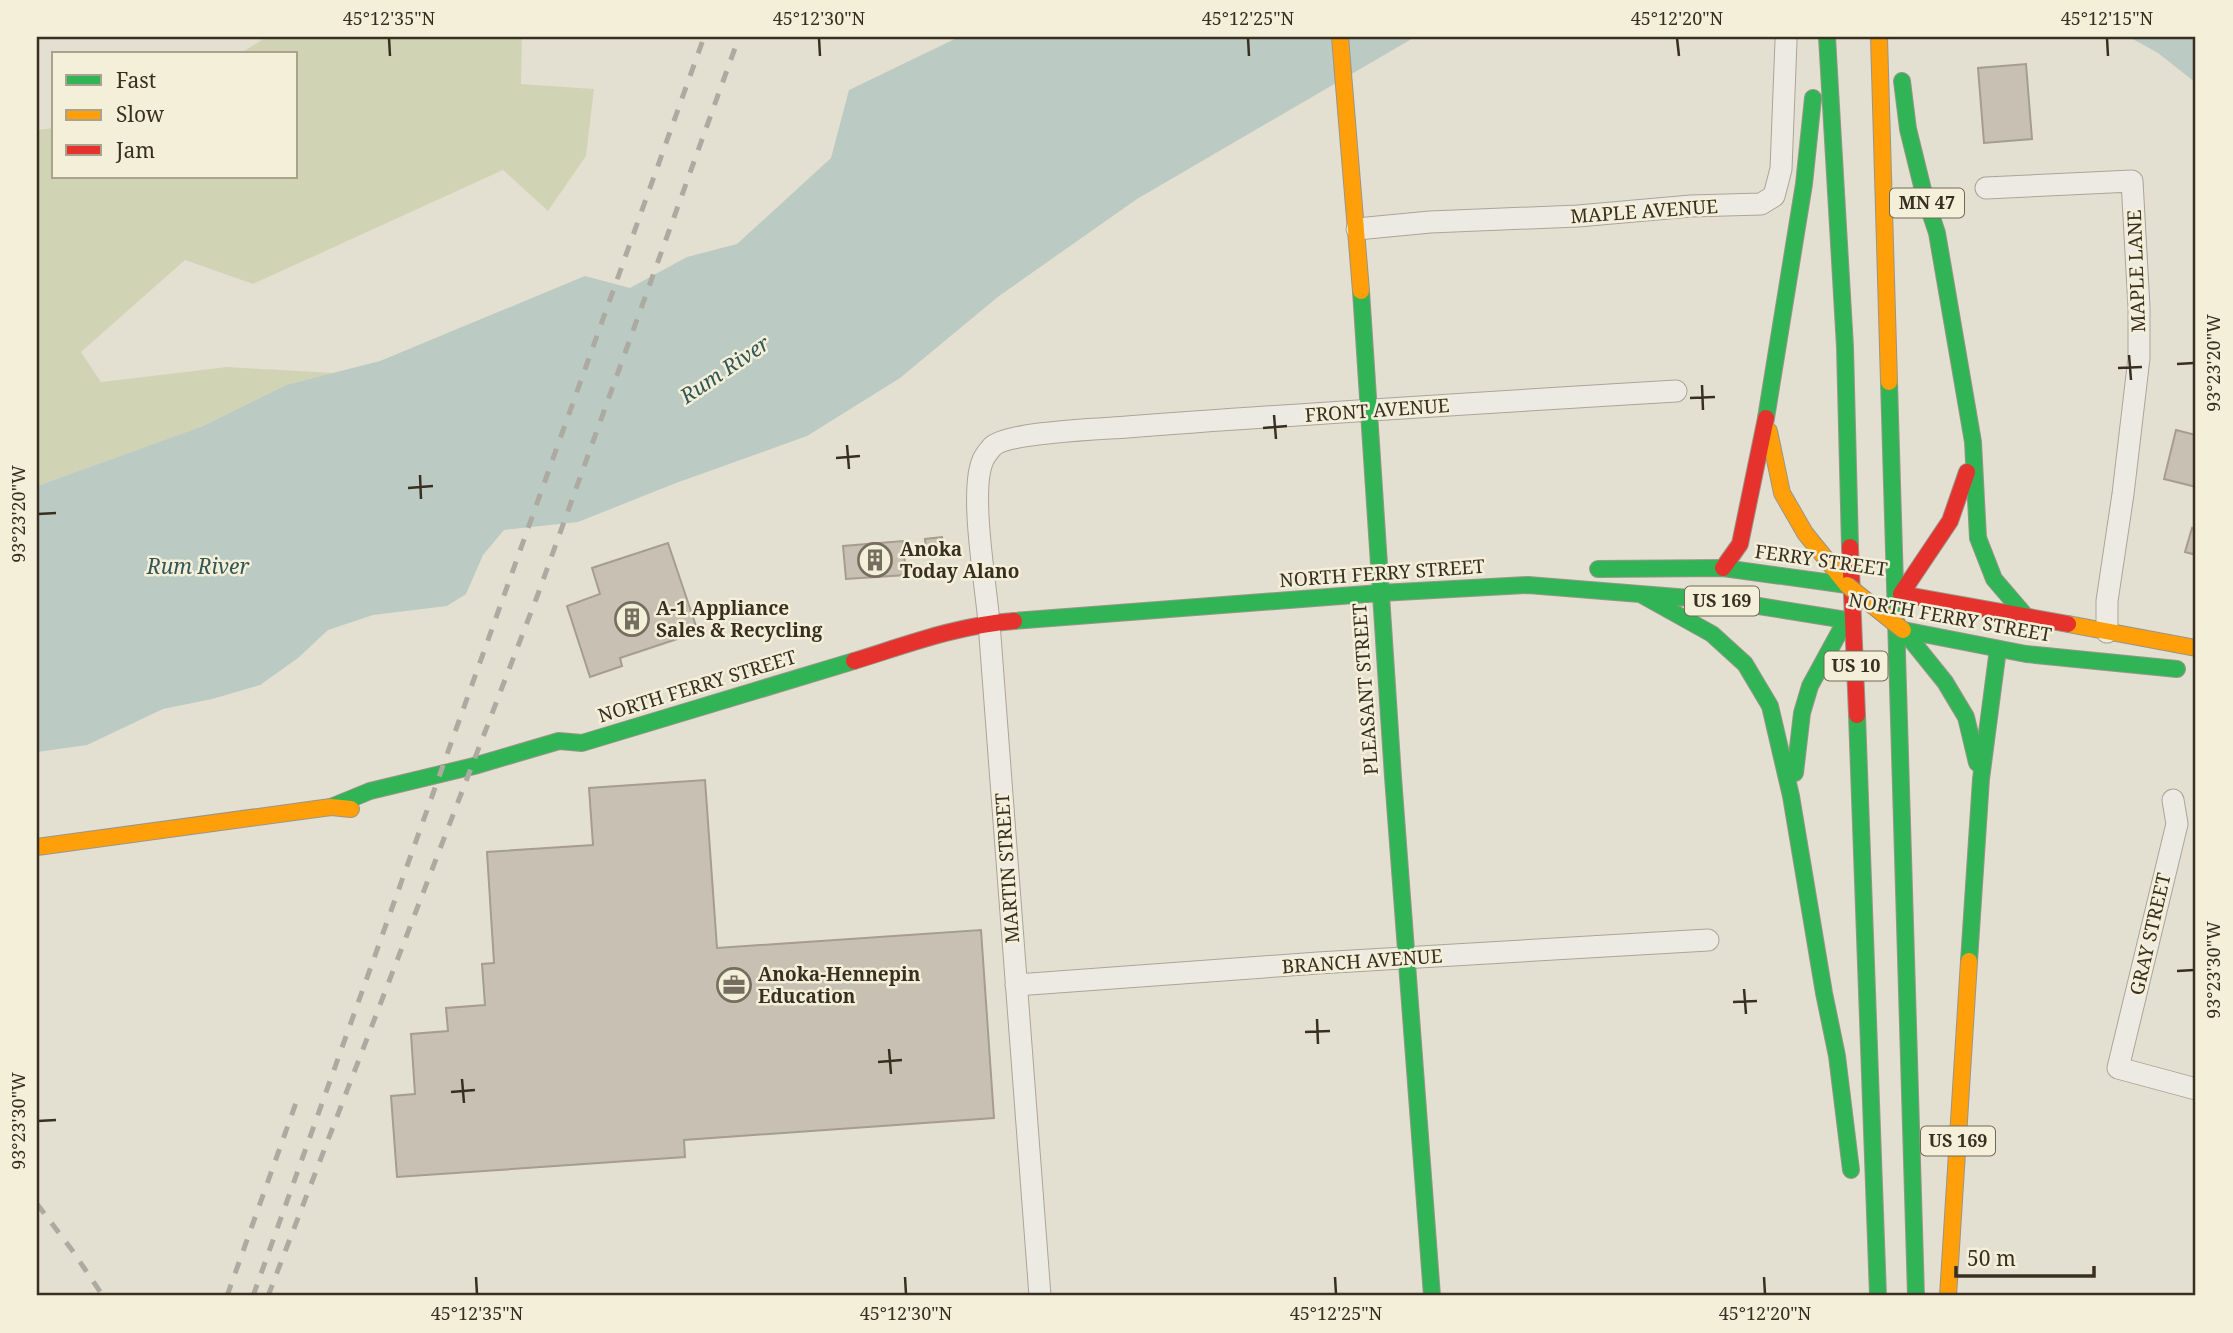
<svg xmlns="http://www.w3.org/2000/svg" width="2233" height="1333" font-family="'Noto Serif',serif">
	<rect width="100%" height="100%" fill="#e4e0d1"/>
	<path fill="#d1d4b4" d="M267 37H522L521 84 594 89 586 156 548 211 503 170 253 284 185 260 81 352 101 382 227 367 334 373 286 385 203 426 37 486V130L54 128V177H296V54H239Z"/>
	<path fill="#bbcac2" d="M959 37H1415L1137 199 999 296 900 378 807 436 676 483 578 522 504 530 483 555 466 594 447 606 373 615 328 630 298 658 260 685 212 699 163 709 87 745 37 752V486L203 426 286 385 380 361 585 276 630 288 687 257 737 244 831 158 849 90Z
		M2129 37H2196V83L2158 53Z"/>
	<path fill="#c8c0b2" stroke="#a59d90" stroke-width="2" d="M2026 64 2032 139 1984 143 1978 68Z
		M2176 430 2196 435V487L2164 479Z
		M2192 528 2196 530V555L2185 552Z
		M942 537 944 550 926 552 925 539Z
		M903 541 906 575 846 579 843 546Z
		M668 543 698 632 620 658 622 666 590 677 567 606 600 594 592 568Z
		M705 780 717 948 981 930 994 1118 684 1140 685 1157 397 1177 391 1096 415 1094 411 1034 448 1031 446 1008 485 1005 482 964 494 963 487 852 593 845 589 788Z"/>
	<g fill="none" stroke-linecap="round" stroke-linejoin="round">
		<g stroke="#aaa599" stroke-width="23">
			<path id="street" d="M1986 188 2132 181 2139 307V358L2123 494 2107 601V632
				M1357 229 1430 222 1578 216 1691 206 1761 204 1774 196 1781 169 1786 41
				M2173 800 2177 824 2118 1068 2196 1089
				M1016 985 1318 963 1708 940
				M1040 1296 989 623C986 585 969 491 983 460 985 455 989 451 992 447 1006 432 1103 429 1127 427 1310 413 1493 402 1676 391"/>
		</g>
		<g stroke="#9a958a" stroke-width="18">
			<path id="fast" d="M1827 37 1845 347 1850 547
				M1902 81 1908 129 1924 194 1937 233 1973 442 1978 538 1994 579 2024 614
				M1361 291 1393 777 1432 1296
				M1889 382 1916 1296
				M1766 418 1804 184 1813 98
				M1598 569 1723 568 1847 585
				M1528 585 1727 601 1846 620 1810 686 1802 713 1795 773
				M1642 595 1712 634 1745 664 1770 706 1791 796 1824 993 1837 1056 1851 1170
				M1014 621 1380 593 1528 585
				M1903 630 2026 654 2177 669
				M1903 630 1945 682 1966 717 1977 763
				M1857 715 1878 1296
				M331 807 370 791 474 766 559 741 582 743 854 661
				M1969 961 1981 779 1998 649"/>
		</g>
		<g stroke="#9a958a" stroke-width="18">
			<path id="slow" d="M1340 37 1361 291
				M1879 37 1889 382
				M1769 431 1782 493 1805 533 1847 585
				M2068 624 2196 648
				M37 847 331 807 351 809
				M1948 1296 1969 961"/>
		</g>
		<g stroke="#9a958a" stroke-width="18">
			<path id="jam" d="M1967 472 1950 521 1901 594 2068 624
				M1850 547 1857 715
				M1723 568 1740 544 1766 418
				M854 661C906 645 959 625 1014 621"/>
		</g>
		<use href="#street" stroke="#eceae2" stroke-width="21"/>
		<use href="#fast" stroke="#30b455" stroke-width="16"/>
		<use href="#slow" stroke="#ff9f0a" stroke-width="16"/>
		<use href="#jam" stroke="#e5322d" stroke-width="16"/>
		<path stroke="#adaaa1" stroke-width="5" stroke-dasharray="12 12" stroke-linecap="butt" d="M37 1204 72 1250 103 1296
			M227 1296 297 1100
			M253 1296 704 37
			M268 1296 538 594 739 37"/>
		<g stroke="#8f8b80" stroke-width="18" stroke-linecap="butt">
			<path id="slow-bridge" d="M1847 585 1903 630"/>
		</g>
		<use href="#slow-bridge" stroke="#ff9f0a" stroke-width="16"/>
	</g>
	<path fill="none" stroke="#392f21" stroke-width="2.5" d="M389 38 390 56M819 38 820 56M1248 38 1249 56M1677 38 1679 56M2107 38 2108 56M2129 355 2131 380M2177 364 2194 363M2118 368 2142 367M1702 385 1703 410M1690 398 1715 397M1274 415 1276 439M1263 428 1287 426M847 445 849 469M836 458 860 456M420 475 421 499M408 488 433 486M38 514 56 513M2177 971 2194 970M1744 989 1746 1014M1733 1002 1757 1001M1317 1019 1318 1044M1305 1032 1330 1031M889 1049 891 1074M878 1062 902 1060M462 1079 464 1103M451 1092 475 1090M38 1121 56 1120M476 1277 477 1294M905 1277 906 1294M1335 1277 1336 1294M1764 1277 1765 1294"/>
	<defs>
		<g id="building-ring" transform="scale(1.75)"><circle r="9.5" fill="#f4efd9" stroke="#756d5f" stroke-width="1.5"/><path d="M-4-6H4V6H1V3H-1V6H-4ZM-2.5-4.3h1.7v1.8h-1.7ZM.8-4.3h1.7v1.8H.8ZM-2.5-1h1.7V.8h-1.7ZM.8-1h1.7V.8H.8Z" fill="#756d5f"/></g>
		<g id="office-ring" transform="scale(1.75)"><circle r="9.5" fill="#f4efd9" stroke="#756d5f" stroke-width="1.5"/><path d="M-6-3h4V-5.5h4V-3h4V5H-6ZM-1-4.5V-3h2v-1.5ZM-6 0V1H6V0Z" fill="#756d5f"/></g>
	</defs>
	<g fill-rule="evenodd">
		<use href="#building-ring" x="875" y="560"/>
		<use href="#building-ring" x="632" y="619"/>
		<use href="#office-ring" x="734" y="985"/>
	</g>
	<g text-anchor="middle" stroke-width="5" stroke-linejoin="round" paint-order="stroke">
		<g fill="#f4efd9" stroke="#716958" stroke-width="2">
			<rect x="1890" y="188.5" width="74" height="29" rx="5"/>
			<rect x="1685" y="586.5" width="74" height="29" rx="5"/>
			<rect x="1824.5" y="651.5" width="63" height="29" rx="5"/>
			<rect x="1921" y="1126.5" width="74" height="29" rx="5"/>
		</g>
		<g font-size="18" font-weight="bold" fill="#392f21">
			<text x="1927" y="209">MN 47</text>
			<text x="1722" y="607">US 169</text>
			<text x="1856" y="672">US 10</text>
			<text x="1958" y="1147">US 169</text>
		</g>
		<g font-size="19" fill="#392f21" stroke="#f4efd9">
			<text transform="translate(1644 211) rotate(-4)" y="7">MAPLE AVENUE</text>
			<text transform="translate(2136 271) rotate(-92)" y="7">MAPLE LANE</text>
			<text transform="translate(1377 410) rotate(-4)" y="7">FRONT AVENUE</text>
			<text transform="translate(1821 560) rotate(8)" y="7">FERRY STREET</text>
			<text transform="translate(1382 573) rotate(-4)" y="7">NORTH FERRY STREET</text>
			<text transform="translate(1950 617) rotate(10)" y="7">NORTH FERRY STREET</text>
			<text transform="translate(697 686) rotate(-17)" y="7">NORTH FERRY STREET</text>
			<text transform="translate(1365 689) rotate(-94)" y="7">PLEASANT STREET</text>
			<text transform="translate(1007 868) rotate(-94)" y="7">MARTIN STREET</text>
			<text transform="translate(2150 934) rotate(-77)" y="7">GRAY STREET</text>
			<text transform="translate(1362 961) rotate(-4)" y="7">BRANCH AVENUE</text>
		</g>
		<g font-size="19" font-weight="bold" fill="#392f21" stroke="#f4efd9" text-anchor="start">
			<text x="900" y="556">Anoka<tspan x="900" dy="22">Today Alano</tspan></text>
			<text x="656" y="615">A-1 Appliance<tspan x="656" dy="22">Sales &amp; Recycling</tspan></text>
			<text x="758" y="981">Anoka-Hennepin<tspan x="758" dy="22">Education</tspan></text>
		</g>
		<g font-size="21" font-style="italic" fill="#325758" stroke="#f4efd9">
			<text transform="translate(725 370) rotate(-34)" y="7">Rum River</text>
			<text x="198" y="574">Rum River</text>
		</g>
	</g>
	<rect width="2233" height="1333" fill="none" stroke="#f4efd9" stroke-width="77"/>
	<rect x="52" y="52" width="245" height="126" fill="#f4efd9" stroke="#a9a28f" stroke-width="2"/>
	<rect x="66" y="75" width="35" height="10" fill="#30b455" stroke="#a9a28f" stroke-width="2"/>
	<text x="116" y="88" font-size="21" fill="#392f21">Fast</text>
	<rect x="66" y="110" width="35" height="10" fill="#ff9f0a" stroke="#a9a28f" stroke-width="2"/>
	<text x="116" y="122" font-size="21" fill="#392f21">Slow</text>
	<rect x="66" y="145" width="35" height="10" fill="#e5322d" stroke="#a9a28f" stroke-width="2"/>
	<text x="116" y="158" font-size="21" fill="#392f21">Jam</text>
	<path d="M1956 1266v10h138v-10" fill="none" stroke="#392f21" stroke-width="3.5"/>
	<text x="1967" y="1266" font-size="21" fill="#392f21" stroke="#f4efd9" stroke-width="5" paint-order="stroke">50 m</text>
	<rect x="38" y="38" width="2156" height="1256" fill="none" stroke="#392f21" stroke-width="2.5"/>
	<g font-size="18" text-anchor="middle" fill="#392f21">
		<text x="389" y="25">45°12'35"N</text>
		<text x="819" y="25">45°12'30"N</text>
		<text x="1248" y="25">45°12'25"N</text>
		<text x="1677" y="25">45°12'20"N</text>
		<text x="2107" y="25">45°12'15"N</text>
		<text transform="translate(2214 363) rotate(-90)" y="6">93°23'20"W</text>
		<text transform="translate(19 514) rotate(-90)" y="6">93°23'20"W</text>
		<text transform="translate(2214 970) rotate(-90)" y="6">93°23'30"W</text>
		<text transform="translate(19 1121) rotate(-90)" y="6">93°23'30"W</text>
		<text x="477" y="1320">45°12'35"N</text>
		<text x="906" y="1320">45°12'30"N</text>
		<text x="1336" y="1320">45°12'25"N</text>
		<text x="1765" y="1320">45°12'20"N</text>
	</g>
</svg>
